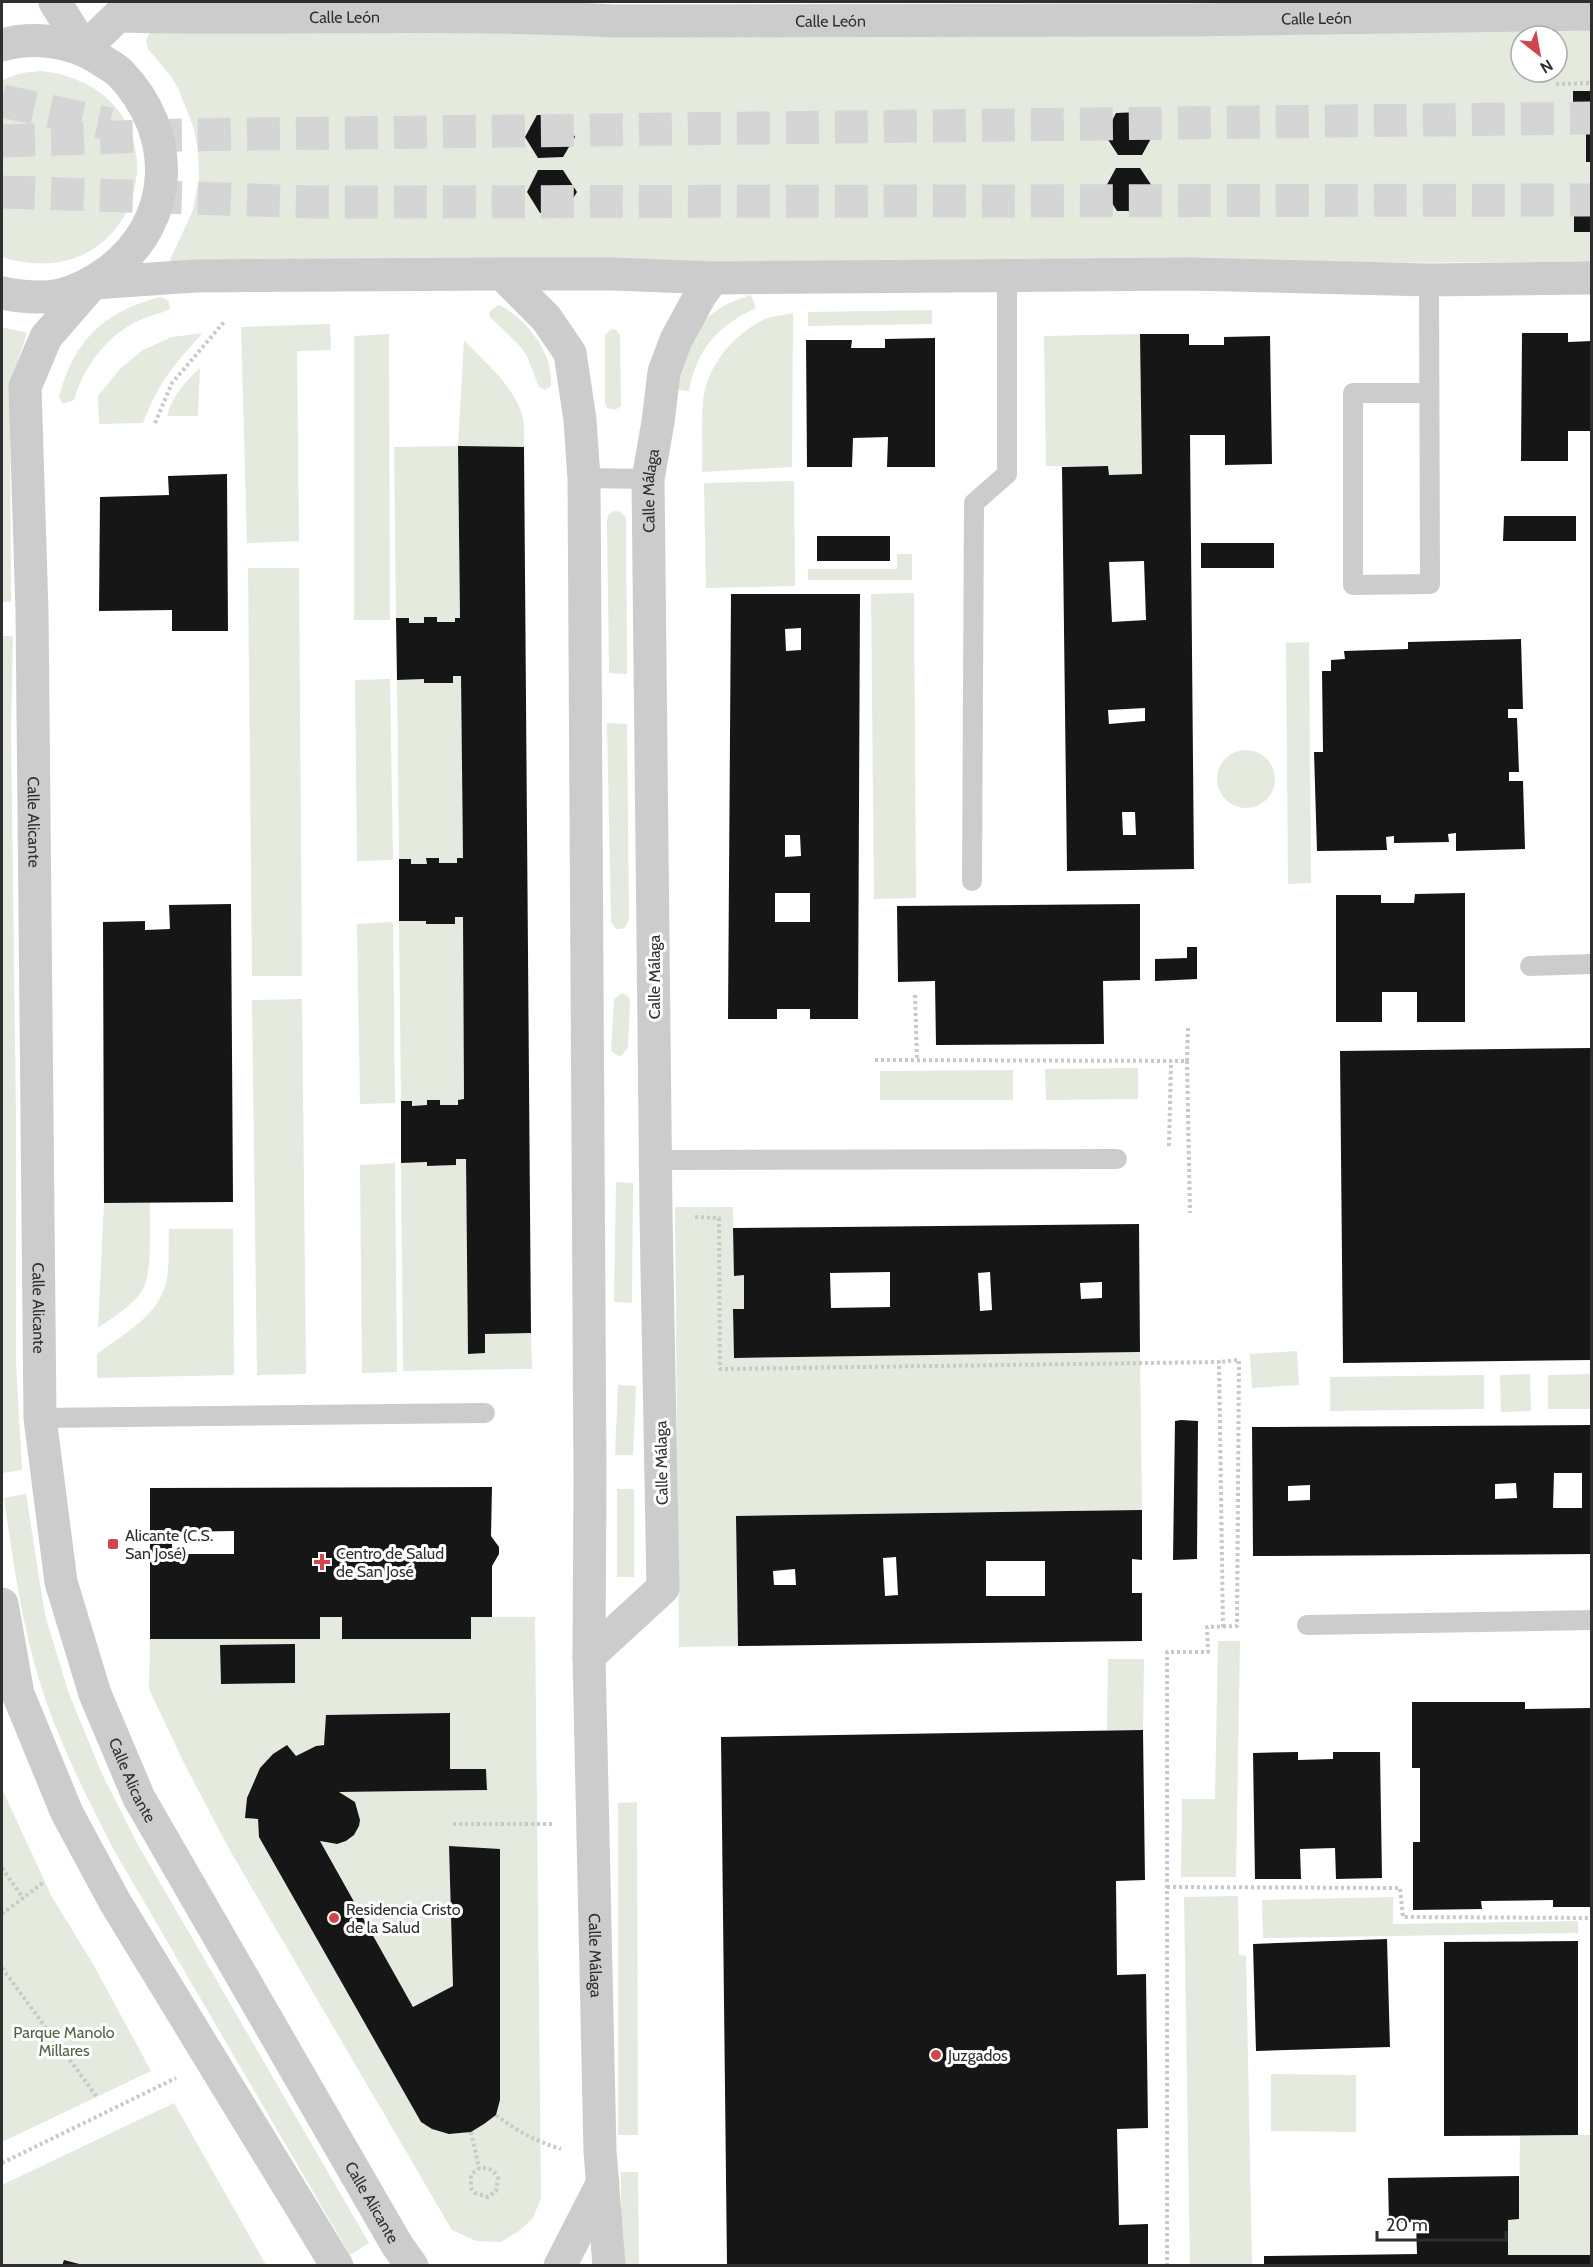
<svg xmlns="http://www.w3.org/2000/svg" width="1593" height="2267" font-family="Cabin,sans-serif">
	<rect width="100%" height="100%" fill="#fff"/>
	<path fill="#e4eade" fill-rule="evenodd" d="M1591 24V262L175 266 170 260 193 210 199 178 198 151 194 129 178 88 171 76 148 49 146 40 149 34 156 30ZM1521 36H1557V72H1521Z
		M41 71C196 89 149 303 2 257V80L21 73Z
		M751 295 756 308C717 326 697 349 689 391L673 389C692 340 694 312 751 295Z
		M161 297 169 301 170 309C160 314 148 316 138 321 106 336 84 367 74 400L63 404 59 397C74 340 104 311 161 297Z
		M499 305C527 319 554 354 551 386L545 390 539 387 527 356 519 345 490 317 489 313 492 309Z
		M932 310V324L808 326V312Z
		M793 313 792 467 702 472C703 449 701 425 703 401 707 365 733 335 765 319 773 316 784 315 793 313Z
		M330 324 331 350 297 351 299 541 247 543 241 327Z
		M2 327 27 333 14 373 10 413 11 602H2Z
		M611 329 616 330 620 335 621 406 615 410 607 408 605 403V335Z
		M203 333C173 365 159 382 143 423L99 424 98 396 121 368 143 350 172 337Z
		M389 334 390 620H354V336Z
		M1140 334 1142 474 1109 475 1108 466H1046L1044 336Z
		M464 340C483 361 510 382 520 409 525 421 524 435 524 447L458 446 460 618H455V622H437V617H424V623H409V618H396L394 447 458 446Z
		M200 368 198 416H167C173 395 184 383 200 368Z
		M794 481 795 586 706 588 704 483Z
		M615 511 621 512 626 518 627 674 609 673 607 520 609 514Z
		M897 554H912V580H808V569H897Z
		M248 568H299L302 976H252Z
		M914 593 916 898 874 899 871 594Z
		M2 636H13L11 730 16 1118V1363L22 1470 2 1473Z
		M1309 642 1311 883 1288 884 1286 643Z
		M453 676H461L463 858H457V863H439L438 858H427V864H411V859H399L397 680 424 679 425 683H453Z
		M390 679 393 860 357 861 355 680Z
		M607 723 627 724 629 919 626 926 622 929H616L611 922Z
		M1217 779a29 29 0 1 1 58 0a29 29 0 1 1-58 0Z
		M455 917H463L464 1099 458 1100V1105H440V1100H428L427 1105 412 1106V1101H401L399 921H426V924H455Z
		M393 922 395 1103 360 1104 357 924Z
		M622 993 628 996 630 1000 628 1048 621 1056 616 1055 611 1051 614 999Z
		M302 999 306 1374 257 1375 252 1000Z
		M1138 1068V1099L1046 1100 1045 1069Z
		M1013 1070V1100H880V1071Z
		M456 1159H466L468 1354 485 1353V1334L531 1333 532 1369 403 1371 401 1163 427 1162 428 1166 456 1165Z
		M395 1163 397 1372 362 1373 360 1165Z
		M616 1182 633 1183 632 1303 614 1302Z
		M104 1203H150C150 1223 152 1271 144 1287 137 1303 112 1318 98 1328Z
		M675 1207H733L734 1275H744V1309H733L734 1358 1140 1352 1142 1510 736 1516 738 1646 679 1647Z
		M169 1229H233L234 1375 97 1378V1354C118 1338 151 1320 162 1294 171 1276 168 1249 169 1229Z
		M1297 1351 1299 1385 1252 1388 1250 1354Z
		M1530 1374 1531 1411 1501 1412 1500 1375Z
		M1591 1374V1409H1548V1375Z
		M1484 1375V1409L1330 1411V1377Z
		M618 1385 636 1386 633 1455H615Z
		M617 1489H634V1577H617Z
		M26 1494 45 1615 68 1691 101 1772 137 1843 369 2243 350 2255 115 1852C90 1803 64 1753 46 1701 23 1635 14 1567 4 1498Z
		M320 1617H342V1639H470L471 1617H535L541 2198 533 2218 519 2231 501 2242 476 2241 452 2230 228 1847 183 1761 149 1689 150 1639H320ZM295 1644V1683L221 1684 220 1646ZM449 1714 450 1769H486L487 1790 339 1792 355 1802C363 1819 358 1843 335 1844 331 1844 325 1842 320 1841L413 2007 453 1986 449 1846 500 1850V2100C499 2104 498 2110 496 2113 495 2117 489 2120 486 2123 465 2139 442 2135 421 2122L260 1837 258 1819 246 1818C248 1784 259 1764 287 1745L296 1756 316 1746Z
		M1218 1641H1240L1236 1877H1181L1182 1799H1215Z
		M1108 1659H1144L1143 1730H1107Z
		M2 1789 52 1897 93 1964 151 2071 2 2142Z
		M637 1802 638 2135H618V1803Z
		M1238 1896 1239 1955 1246 1956 1252 2265H1190L1184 1897Z
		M1393 1897V1924L1578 1921V1933L1263 1938 1262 1900Z
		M1271 2074 1356 2075V2132L1271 2131Z
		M174 2103 266 2265 2 2266V2185Z
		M1591 2135V2255H1508V2220L1519 2219 1520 2136Z
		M621 2172H638L639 2265H621Z"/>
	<path fill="#161616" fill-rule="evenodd" d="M1573 91H1592V162H1586V115H1573Z
		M1141 112 1154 133 1142 155H1118L1105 135 1116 113Z
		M537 115H562L575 137 563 157 538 158 525 137Z
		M1116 168H1140L1154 189 1141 211H1117L1104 190Z
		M538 170H563L577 192 564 213H540L527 192Z
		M1574 197H1592V232H1574Z
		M1522 333H1568V342L1592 341V431H1568V461H1521Z
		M1140 334H1189V345H1224V337L1270 336 1272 464 1225 465V435H1190L1194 869 1067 871 1062 467 1108 466 1109 475 1142 474ZM1144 561 1146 620 1112 622 1109 562ZM1145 708V721L1109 724 1108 710ZM1122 812H1135L1136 835H1123Z
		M935 338V467H887L888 437 853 438 852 467H807L806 340H852L851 348H885V339Z
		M458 446 524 447 531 1333 485 1334V1353L468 1354 466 1159H456V1165L427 1166V1162L401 1163V1101H412V1106L427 1105V1100H440V1105H458V1100L464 1099 463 917H455V924H426V921H399V859H411V864H427L426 858H439V863H457V858H463L461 676H453V683H424V679L397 680 396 618H409V623H424V617H437V622H455V618H460Z
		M227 474 228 631H172V610L99 611 100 497 169 495 168 476Z
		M1504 516H1576V541H1503Z
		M817 536H890V561H817Z
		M1201 543H1274V568H1201Z
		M731 594H860L858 1019H810V1009H777V1019H728ZM801 628V650L786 651 785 629ZM785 835H800L801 856 785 857ZM775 893H810V922H775Z
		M1521 639 1523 709H1508V718H1517L1519 772H1509V781H1523L1525 849 1456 851V833L1448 834 1449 842 1394 843V836L1386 837 1387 850 1317 851 1314 752H1323L1322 671H1331V660L1345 659 1344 651 1408 649V642Z
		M1465 893V1022H1417V992H1382V1022H1336V895H1381V903H1414L1415 894Z
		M231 904 233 1202 104 1203 103 922 145 921V930L170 929 169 905Z
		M1140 904V980L1103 981 1104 1044 936 1045 935 981 898 982 897 906Z
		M1187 947H1197V979L1155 981V959L1187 958Z
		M1592 1048V1360L1343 1363 1340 1051Z
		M1139 1224 1140 1352 734 1358 733 1309H744V1275L734 1276 733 1228ZM890 1272V1307L831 1308 830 1273ZM990 1272 992 1310 980 1311 978 1273ZM1102 1282V1298L1081 1299 1080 1283Z
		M1181 1420 1198 1421 1197 1559 1173 1560 1175 1421Z
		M1592 1425V1554L1253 1556 1252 1427ZM1554 1473H1582V1508H1553ZM1516 1483 1517 1498 1495 1499V1484ZM1310 1485V1500L1288 1501V1486Z
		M492 1487 491 1536 499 1547V1554L492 1566V1617H471V1639H342V1617H320V1639H150V1488ZM234 1531V1554H172V1532Z
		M1142 1510V1560L1132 1559V1593H1142V1641L738 1646 736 1516ZM896 1557 898 1595 885 1596 883 1558ZM986 1561H1045V1596H986ZM795 1569 796 1585H774L773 1571Z
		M295 1644V1683L221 1684 220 1645Z
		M1412 1702H1525V1709L1591 1708 1592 1907H1553V1900L1481 1901 1482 1909 1413 1910V1842H1420V1768H1412Z
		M450 1713V1769H486L487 1790 339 1792 355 1802 360 1820 359 1826 354 1835 346 1841 337 1844 320 1841 413 2007 453 1986 449 1846 500 1849V2100L496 2115 484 2124 471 2132 449 2134 432 2129 421 2122 259 1837 258 1819 245 1818 247 1798 260 1768 273 1754 287 1745 296 1756 316 1746 324 1745 326 1715Z
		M1143 1730 1145 1880 1116 1881 1117 1975 1146 1974 1148 2128 1117 2129 1119 2225 1148 2224V2266H727L721 1737Z
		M1298 1752V1760L1333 1759V1752H1380L1382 1878 1336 1879 1335 1848 1300 1849 1301 1879H1255L1253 1753Z
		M1387 1939 1390 2047 1256 2051 1253 1944Z
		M1578 1941V2135L1444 2136V1942Z
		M1519 2176V2219L1508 2220V2255H1592V2266H1264V2256L1417 2254 1416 2222 1389 2223 1388 2178Z
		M64 2260 83 2265V2266H62Z"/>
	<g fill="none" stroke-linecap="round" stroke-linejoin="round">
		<path stroke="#d5d5d5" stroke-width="33" stroke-dasharray="33 16" stroke-linecap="butt" d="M2 101 110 124
			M2 141 177 135 1592 118
			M2 192 315 202 1592 200"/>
		<path stroke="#c9c9c9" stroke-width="4" stroke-dasharray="3 3" stroke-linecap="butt" d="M1556 84 1592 83
			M155 423 172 383 224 322
			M915 995 917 1059
			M875 1060 1187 1061 1188 1027
			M1187 1061 1190 1213
			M1169 1146 1171 1061
			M695 1217 719 1218 720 1369 1219 1362 1223 1627
			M453 1824H553
			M2 1868 23 1898
			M1167 1887 1400 1888 1403 1917 1592 1918
			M2 1914 44 1882
			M2 1968 97 2097
			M496 2115C517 2131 535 2141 561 2149
			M471 2132 479 2168 471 2175V2188L475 2193 488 2197 496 2191 498 2178C493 2169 489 2168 479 2168
			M2 2163 176 2078
			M1167 2266V1652H1208L1207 1627 1237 1626 1239 1360 1219 1362"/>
		<path stroke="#ccc" stroke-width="20" d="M1429 280 1430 584 1353 585V393H1429
			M584 478 648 479
			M972 881 974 503 1007 474V276
			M1530 966 1592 964
			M655 1160 1117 1159
			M40 1418 485 1413
			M1307 1625 1592 1620"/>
		<g stroke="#ccc" stroke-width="33">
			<path d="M55 2 84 49"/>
			<path d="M2 45C33 36 70 41 98 58 105 63 114 67 120 73 178 133 176 221 109 271 94 282 78 291 60 295 40 299 21 297 2 293"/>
			<path id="s1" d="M84 49 118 16C284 20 449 12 615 21L1188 20 1592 14"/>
			<path id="s2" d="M502 274 546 318 570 353 580 420 584 478 590 1477 589 1656 600 2151 609 2266"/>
			<path id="s3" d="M93 283 46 337 25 387 32 612 40 1418 61 1582 95 1694 139 1798 397 2245 412 2266"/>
			<path d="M93 283 195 276 502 274H614L713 278 1188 274 1429 280 1592 278"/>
			<path d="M2 1604 18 1694 67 1813 115 1902 337 2266"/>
			<path id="s4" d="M589 1656 663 1588 656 1214 648 479 658 422 664 372 676 340 701 294 713 278"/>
			<path d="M560 2266 603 2182"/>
		</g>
	</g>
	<g fill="#d0464e" stroke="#fff" stroke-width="2">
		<rect x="107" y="1538" width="12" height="12" rx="3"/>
		<path d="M319 1553h6v6h6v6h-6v6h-6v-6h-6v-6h6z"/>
		<circle cx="334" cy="1918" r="6"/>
		<circle cx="936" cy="2055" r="6"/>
	</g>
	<g text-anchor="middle" stroke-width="6" stroke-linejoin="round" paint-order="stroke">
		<g font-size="16" fill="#2f2f2f" stroke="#fff">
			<text dy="6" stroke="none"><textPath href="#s1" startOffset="274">Calle León</textPath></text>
			<text dy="6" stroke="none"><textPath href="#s1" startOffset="1246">Calle León</textPath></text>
			<text dy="6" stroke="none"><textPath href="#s1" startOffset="760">Calle León</textPath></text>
			<text dy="6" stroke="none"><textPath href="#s4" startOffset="1198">Calle Málaga</textPath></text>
			<text dy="6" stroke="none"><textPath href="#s3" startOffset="561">Calle Alicante</textPath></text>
			<text transform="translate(654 977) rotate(-90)" y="6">Calle Málaga</text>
			<text dy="6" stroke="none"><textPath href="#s3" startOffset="1047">Calle Alicante</textPath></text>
			<text transform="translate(661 1463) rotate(-91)" y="6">Calle Málaga</text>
			<text dy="6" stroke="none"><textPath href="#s3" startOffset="1533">Calle Alicante</textPath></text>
			<text dy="6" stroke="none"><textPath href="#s2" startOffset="1708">Calle Málaga</textPath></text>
			<text dy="6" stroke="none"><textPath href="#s3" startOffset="2019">Calle Alicante</textPath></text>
		</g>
		<g font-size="16" fill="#2f2f2f" stroke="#fff" text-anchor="start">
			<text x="125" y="1541">Alicante (C.S.<tspan x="125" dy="18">San José)</tspan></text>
			<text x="336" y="1559">Centro de Salud<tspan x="336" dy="18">de San José</tspan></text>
			<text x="346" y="1915">Residencia Cristo<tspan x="346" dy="18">de la Salud</tspan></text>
			<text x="948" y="2061">Juzgados</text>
		</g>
		<g font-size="16" fill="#516541" stroke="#fff">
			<text x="64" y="2038">Parque Manolo<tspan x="64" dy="18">Millares</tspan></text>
		</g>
	</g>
	<rect width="1593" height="2267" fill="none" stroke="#2f2f2f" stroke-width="6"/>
	<g transform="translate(1539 54) rotate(149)"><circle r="28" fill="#ffffff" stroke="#acacac" stroke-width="1.5"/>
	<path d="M0-4.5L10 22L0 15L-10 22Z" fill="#d0464e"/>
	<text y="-9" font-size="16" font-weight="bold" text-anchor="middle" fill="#2f2f2f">N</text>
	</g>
	<path d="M1377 2231v9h129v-9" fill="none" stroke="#2f2f2f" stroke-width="3"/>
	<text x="1386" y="2231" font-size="18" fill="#2f2f2f" stroke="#ffffff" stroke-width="4.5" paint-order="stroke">20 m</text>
</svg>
